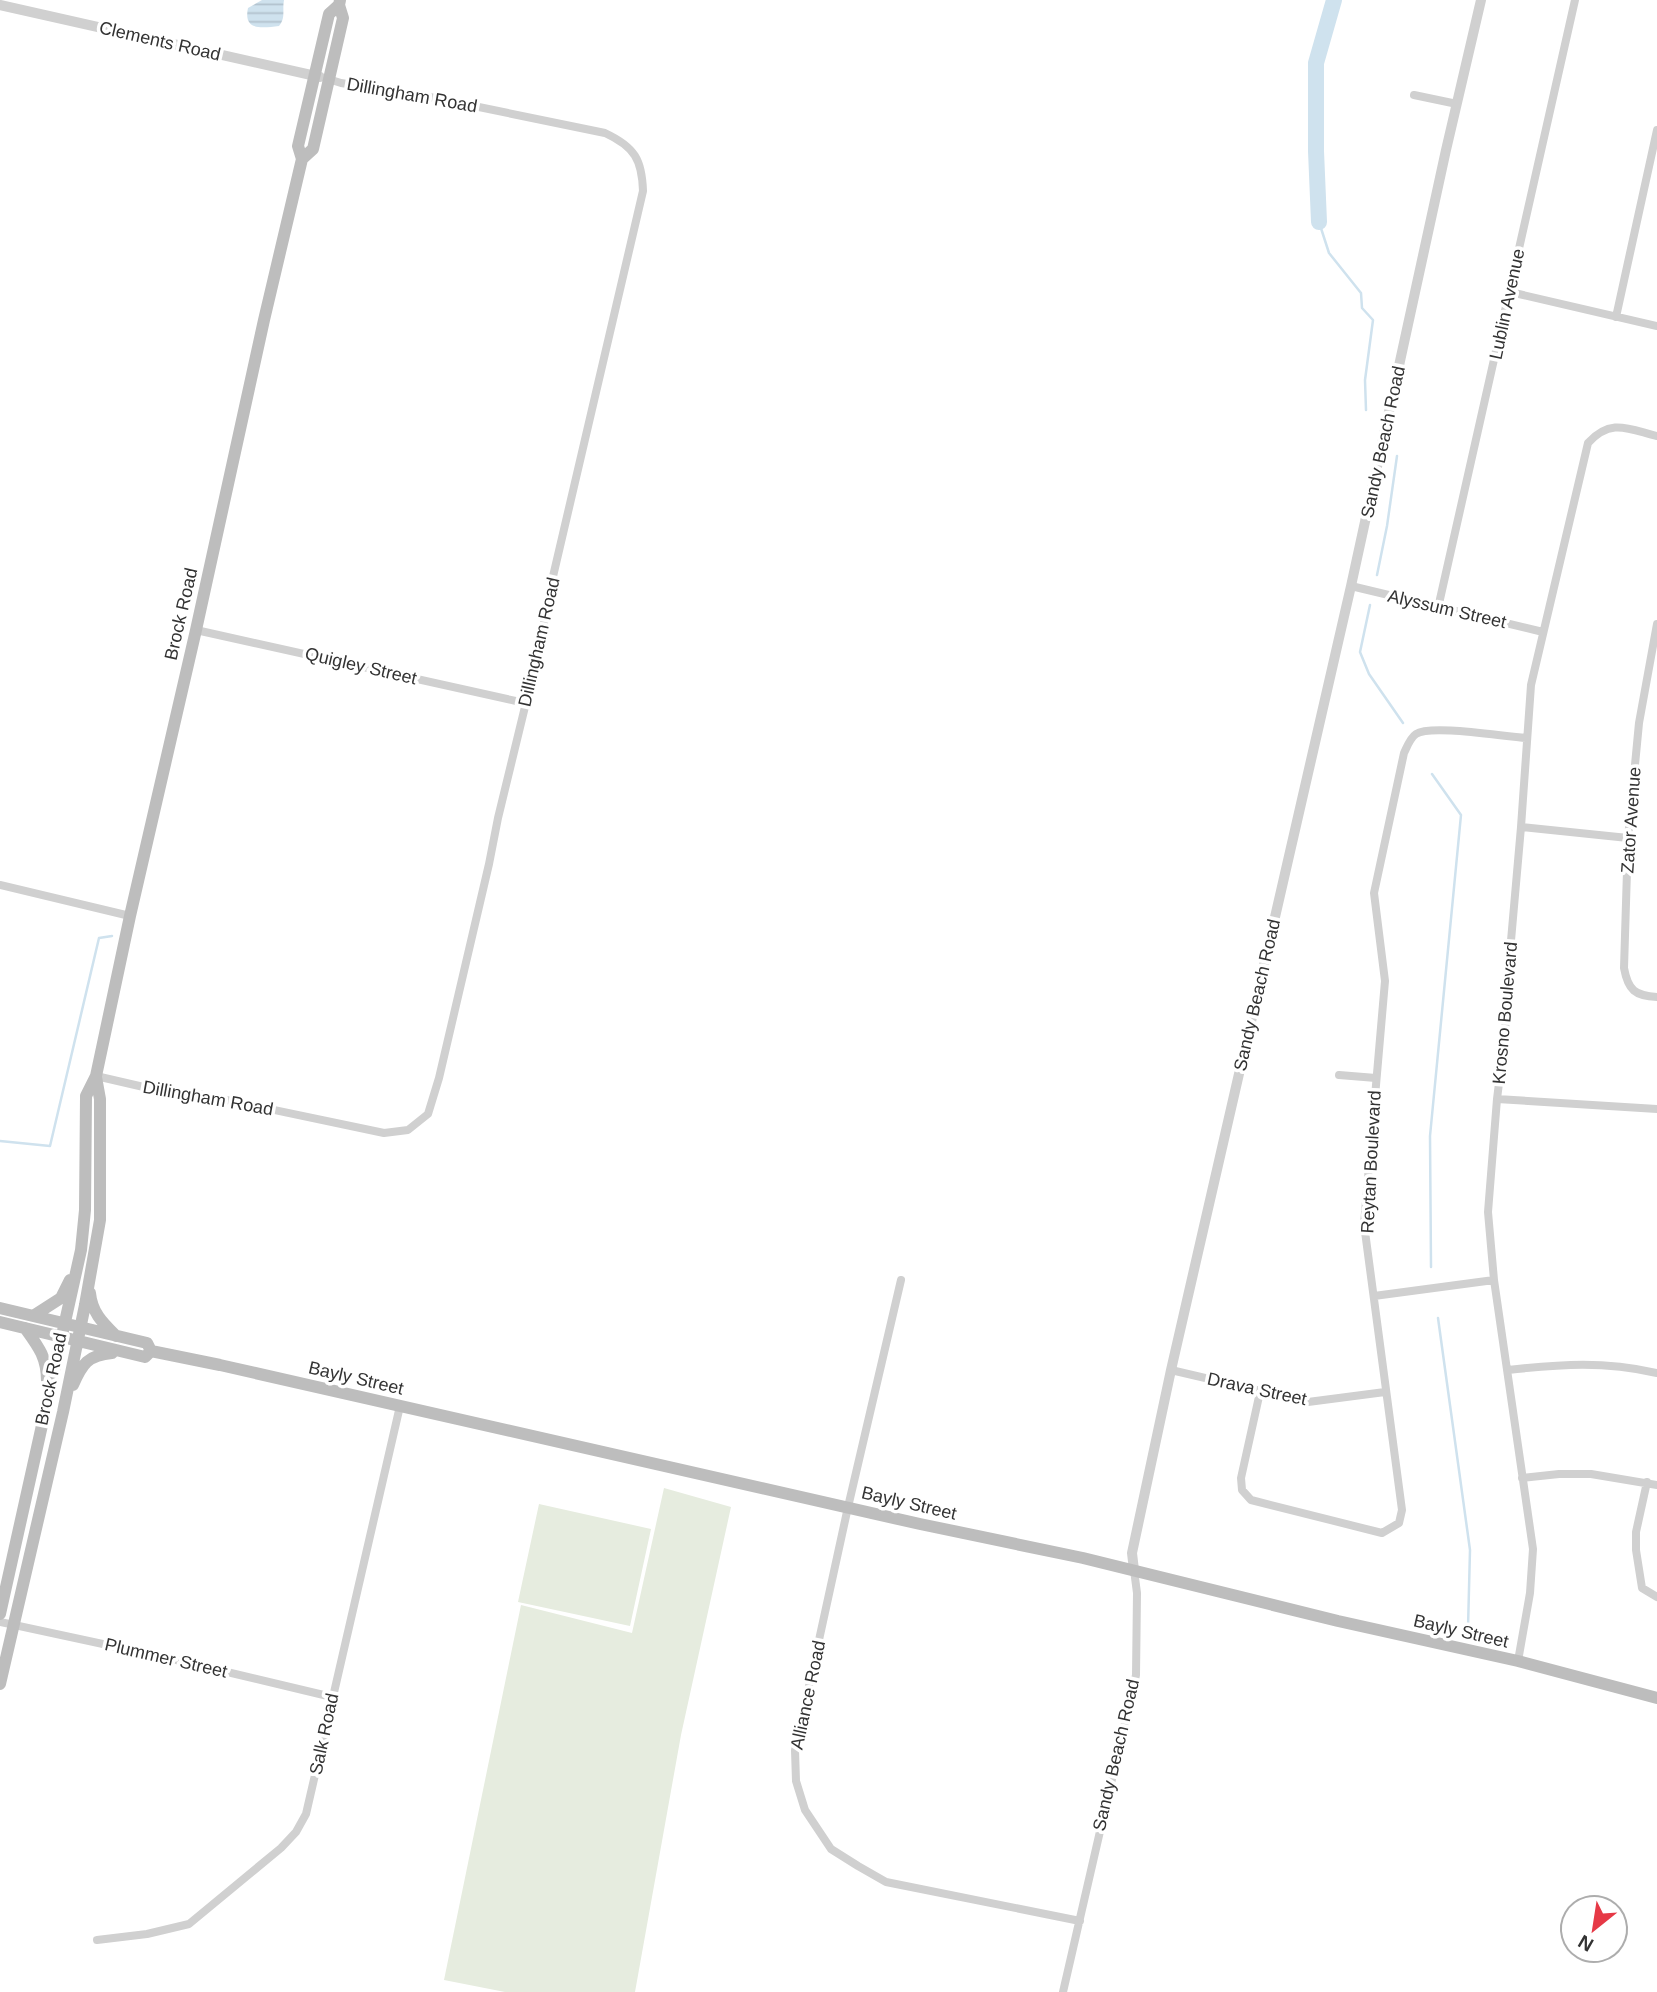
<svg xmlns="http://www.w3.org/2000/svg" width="1657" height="1992" font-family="Helvetica,sans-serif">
	<defs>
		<pattern id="water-rules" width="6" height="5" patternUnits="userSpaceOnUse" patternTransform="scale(1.75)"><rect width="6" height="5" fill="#cfe2ee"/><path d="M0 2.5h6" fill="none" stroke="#b2c2cd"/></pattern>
	</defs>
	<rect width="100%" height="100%" fill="#fff"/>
	<path fill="#e6ecdf" d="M664 1488 731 1507 681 1735 635 1992H505L444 1980 521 1605 632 1633Z
		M539 1504 651 1529 630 1626 518 1602Z"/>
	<path fill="url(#water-rules)" d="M262 0H284C282 9 286 18 279 26 262 28 243 31 248 8Z"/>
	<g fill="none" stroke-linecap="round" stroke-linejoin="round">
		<path stroke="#cfe2ee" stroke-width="2.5" d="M1319 222 1329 253 1361 293 1362 308 1373 320 1365 380 1366 410
			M1377 575 1387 526 1397 456
			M1370 605 1360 652 1369 674 1403 723
			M0 1141 50 1146 99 938 112 936
			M1431 1267 1430 1136 1461 815 1432 774
			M1438 1318 1470 1550 1468 1628"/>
		<path stroke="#cfe2ee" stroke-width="16" d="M1319 222 1316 151V63L1334 0"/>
		<path stroke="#d0d0d0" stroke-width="8" d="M1414 95 1457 104
			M1510 292 1657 326
			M1616 317 1657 130
			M1351 586 1543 632
			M1438 608 1575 0
			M1657 624 1639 723 1628 838 1624 968C1628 990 1635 996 1657 997
			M196 630 525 703
			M1521 827 1628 838
			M0 885 130 916
			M1339 1075 1376 1078
			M96 1076 148 1088 198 1094 384 1133 408 1130 428 1114 439 1078 489 864 498 818 540 645 551 585 643 191C642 160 635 147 605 133L430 97 341 83 325 78
			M1497 1099 1657 1109
			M901 1280 848 1507 795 1750 796 1781 805 1810 831 1849 858 1866 886 1882 1080 1921
			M1374 1296 1494 1280
			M1171 1370 1308 1402 1385 1392
			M1508 1370C1562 1364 1604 1361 1657 1373
			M1260 1392 1241 1478 1242 1490 1251 1500 1382 1533 1399 1523 1402 1510 1364 1224 1385 981 1374 893 1404 753C1407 747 1410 738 1416 734 1431 724 1505 737 1527 738
			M1522 1478 1559 1474H1591L1657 1485
			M1647 1482 1636 1532V1550L1642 1588 1657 1597
			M0 1622 168 1658 332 1697
			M1518 1661 1530 1593 1533 1549 1494 1280 1488 1212 1497 1099 1505 1035 1507 986 1521 827 1531 685 1588 443C1611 418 1628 429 1657 436
			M97 1940 147 1934 189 1924 281 1848 296 1832 306 1814 400 1406
			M1063 1992 1136 1675 1137 1593 1134 1570"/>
		<path stroke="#d0d0d0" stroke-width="10" d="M0 5 320 77
			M1134 1570 1132 1553 1171 1370 1351 586 1446 150 1481 0"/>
		<path stroke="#bdbdbd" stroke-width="12" d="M302 159 313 149 343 18 339 5 340 0
			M90 1293C92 1313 103 1323 116 1336
			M0 1308 147 1343 151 1351
			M33 1316 61 1298 70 1280
			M0 1322 145 1357 151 1351 220 1365 920 1524 1083 1558 1338 1621 1518 1661 1657 1698
			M25 1328C38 1346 47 1357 47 1381
			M73 1385C82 1364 88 1355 112 1353
			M0 1614 81 1250 85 1210 86 1096 96 1076 130 916 196 630 264 320 302 159 298 146 329 14 339 5
			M0 1684 63 1412 85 1305 100 1220V1099L96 1077"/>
	</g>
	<g text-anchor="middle" stroke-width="7" stroke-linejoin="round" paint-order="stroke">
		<g font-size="18" fill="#333" stroke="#fff">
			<text transform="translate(160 41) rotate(13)" y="6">Clements Road</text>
			<text transform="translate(412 95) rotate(10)" y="6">Dillingham Road</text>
			<text transform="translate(1507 304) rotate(-78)" y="6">Lublin Avenue</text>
			<text transform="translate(1383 442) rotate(-78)" y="6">Sandy Beach Road</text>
			<text transform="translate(1447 609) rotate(13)" y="6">Alyssum Street</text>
			<text transform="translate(181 614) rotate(-77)" y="6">Brock Road</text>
			<text transform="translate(539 642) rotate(-77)" y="6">Dillingham Road</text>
			<text transform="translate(361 666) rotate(13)" y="6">Quigley Street</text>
			<text transform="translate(1631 820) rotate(-86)" y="6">Zator Avenue</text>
			<text transform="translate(1257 995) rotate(-77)" y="6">Sandy Beach Road</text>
			<text transform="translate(1505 1013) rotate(-85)" y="6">Krosno Boulevard</text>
			<text transform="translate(208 1098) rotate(10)" y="6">Dillingham Road</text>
			<text transform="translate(1371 1162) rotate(-87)" y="6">Reytan Boulevard</text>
			<text transform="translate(356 1378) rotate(13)" y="6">Bayly Street</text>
			<text transform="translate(51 1379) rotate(-78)" y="6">Brock Road</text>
			<text transform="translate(1257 1389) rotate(12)" y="6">Drava Street</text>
			<text transform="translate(909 1503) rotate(13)" y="6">Bayly Street</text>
			<text transform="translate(1461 1631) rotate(13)" y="6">Bayly Street</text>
			<text transform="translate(166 1658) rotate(13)" y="6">Plummer Street</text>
			<text transform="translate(808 1695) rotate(-78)" y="6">Alliance Road</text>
			<text transform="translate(324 1734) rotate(-78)" y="6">Salk Road</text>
			<text transform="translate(1116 1755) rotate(-77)" y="6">Sandy Beach Road</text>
		</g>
	</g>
	<g transform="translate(1594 1929) rotate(210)"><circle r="33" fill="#ffffff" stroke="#adadad" stroke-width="2"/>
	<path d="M0-5L12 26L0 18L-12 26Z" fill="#e63946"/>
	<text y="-10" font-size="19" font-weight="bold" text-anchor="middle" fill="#333333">N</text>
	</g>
</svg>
